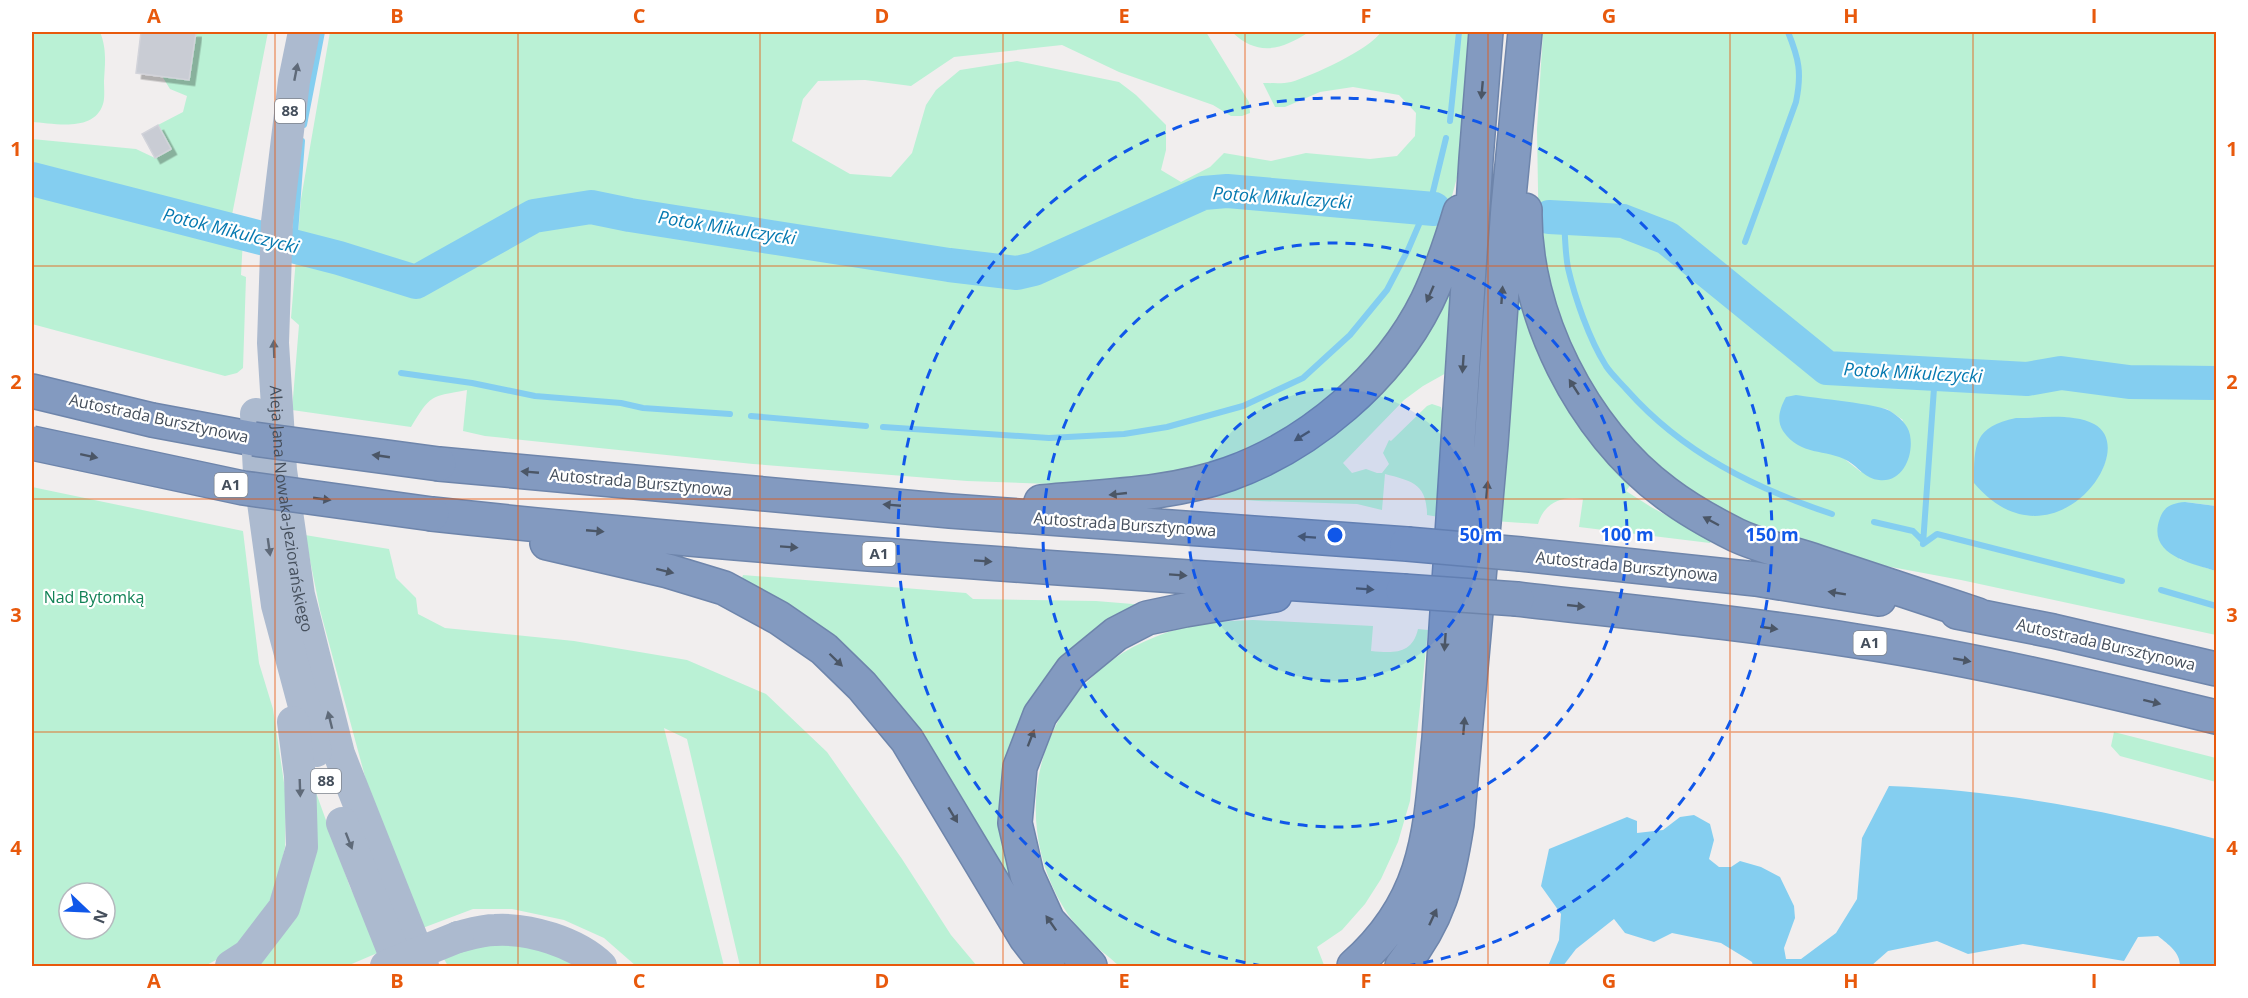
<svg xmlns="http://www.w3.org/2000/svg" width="2248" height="998" font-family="'Open Sans',sans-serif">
	<defs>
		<filter id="shadow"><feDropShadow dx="5.5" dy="5.5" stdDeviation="0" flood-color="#0004"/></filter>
	</defs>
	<rect width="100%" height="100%" fill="#f1eeee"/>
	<path fill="#baf1d5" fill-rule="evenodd" d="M32 32H100C107 49 105 63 104 81 104 88 105 98 103 104 94 133 53 123 32 122Z
		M196 32H268L231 220 189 213 104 188 32 173V139L136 149 155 158 171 150 158 125 183 112 187 96 170 89 162 76 189 80Z
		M330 32H1206L1249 102 1250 113 1242 116H1231L1213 105 1119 72 1062 45 954 57 911 86 865 80 818 81 803 99 792 141 850 174 891 177 912 153 926 105 936 90 960 70 1017 61 1119 82 1136 95 1166 125V150L1161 170 1181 182 1210 167 1224 153 1271 161 1306 153 1370 159 1397 156 1415 136 1416 113 1399 95 1353 87 1320 92 1285 107H1275L1263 83C1272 83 1283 84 1291 82 1312 76 1370 49 1381 32H1471L1459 170 1439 244 1392 334 1356 374 1299 424 1241 457 1170 476 1076 485 967 481 753 464 485 436 463 431 467 390C430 397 431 394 411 427L292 410 299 325 291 318 301 199Z
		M1232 32H1309C1281 50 1258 57 1232 32Z
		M1543 32H2216V506L2185 502 2179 559 2216 571V635L1961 580 1875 564 1753 527 1701 499 1653 463 1607 412 1566 343 1539 249 1537 129ZM1796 396 1887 409 1903 420 1861 472 1847 461 1786 398ZM2016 418C2045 418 2108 408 2107 452 2107 458 2104 465 2102 470Z
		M32 182 75 192 243 239 241 275 246 277 243 368 237 373 225 376 32 324Z
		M1456 271 1448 372 1423 386 1404 400 1343 463 1352 473 1366 469 1377 473H1382L1389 464 1383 453 1389 440 1391 441 1427 406 1432 404 1441 407 1443 415 1439 517 1427 515C1427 484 1412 481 1385 474L1382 510 1357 504 1258 501 1195 496 1272 469Z
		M1519 288 1529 331 1541 352 1632 483 1626 491 1651 507 1712 540 1710 543 1579 527 1583 499C1562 495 1544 503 1538 524L1494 521Z
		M32 487 243 531 259 663 273 709 286 796 285 847 276 886 262 918 236 949 205 966H32ZM69 893H105V929H69Z
		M305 535 389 549 396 578 416 598 418 614 445 628 574 641 687 660 766 694 827 752 902 859 951 935 977 966H740L687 739 664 728 724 966H636L604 938 564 920 512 909H473L420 929 377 821 320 610Z
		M743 575 966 593 973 599 1096 601 1145 605 1031 702 1030 913 925 742 741 581Z
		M1253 620 1373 626 1371 651C1393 653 1412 655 1418 629L1428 630 1410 801 1398 842 1381 879 1365 904 1342 930 1317 947 1324 965 1321 966C1269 966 1217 966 1166 966 1155 966 1130 970 1120 966 1117 965 1113 960 1110 958 1087 940 1070 921 1057 896 1006 796 1050 678 1155 637 1186 624 1220 621 1253 620Z
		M2114 732 2216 758V782L2120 756 2111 746Z
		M314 787 350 887 382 951 347 966H251Z
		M478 945H530L581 966H448L444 959Z"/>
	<path fill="#84cef0" d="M1796 395C1813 398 1880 404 1890 411 1899 417 1908 424 1910 435 1914 455 1903 483 1879 480 1866 479 1858 467 1848 461 1825 448 1801 457 1783 431 1776 420 1780 408 1786 397Z
		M2016 418C2040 418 2072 413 2094 424 2143 450 2051 574 1974 483 1974 444 1974 427 2016 418Z
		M2185 502 2216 506V571C2191 563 2146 555 2160 518 2164 506 2173 503 2185 502Z
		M1889 786C1997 790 2112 811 2216 839V966H2180C2180 952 2169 945 2158 936L2138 937 2124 961 2023 944 1968 954 1937 941 1888 951 1871 966H1753L1752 962 1721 943 1672 933 1654 942 1625 933 1614 919 1576 949 1563 966H1548L1559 940 1561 914 1541 886 1549 849 1627 817 1637 821V833L1663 830 1680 817 1694 815 1710 824 1714 840 1709 859 1719 867H1731L1740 861 1761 867 1780 877 1794 906 1795 918 1784 948 1786 959H1801L1836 933 1857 899 1862 838Z"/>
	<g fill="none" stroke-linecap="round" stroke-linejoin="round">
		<path stroke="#84cef0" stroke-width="6" d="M1450 121 1459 32
			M304 125 322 32
			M1429 208 1446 138
			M1564 218C1565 234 1565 252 1568 268 1575 298 1589 339 1606 366 1612 375 1620 382 1627 390 1683 453 1754 488 1832 514
			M1745 242 1796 102C1802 73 1799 59 1788 32
			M294 247 302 141
			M401 373 472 383 535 396 621 403 643 408 730 414
			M751 416 866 426
			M883 427 1049 438 1124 434 1167 427 1243 406 1303 378 1350 335 1387 290 1408 250 1426 208
			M1874 522 1913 531 1923 541
			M1923 544 1937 534 2122 581
			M1923 544 1935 374
			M2161 590 2216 606"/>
		<path stroke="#84cef0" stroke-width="34" d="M32 179 339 258 416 282 534 216 591 207 630 215 949 265 1017 273 1034 269 1203 193 1227 191 1434 209
			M1549 217 1623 221 1667 238 1827 368 2027 379 2061 373 2129 382 2216 383"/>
	</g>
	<path fill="#c9ccd4" stroke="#d2d3da" stroke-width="1.5" filter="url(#shadow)" d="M141 32H196L189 80 136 73Z
		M158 125 171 149 155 158 142 134Z"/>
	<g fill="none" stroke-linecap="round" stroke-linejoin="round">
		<g stroke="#6e85ab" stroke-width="36">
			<path id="highway" d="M1525 210C1523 313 1582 431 1666 493 1687 509 1712 523 1736 535 1761 547 1792 553 1818 562 1872 580 1925 597 1978 615
				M32 391 152 420 254 439
				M439 464 950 511 1407 544
				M1041 502C1103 496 1170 495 1229 474 1310 445 1389 378 1427 301 1441 272 1451 242 1460 212
				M432 514C755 549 1079 570 1403 591
				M547 543 668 571 724 588 779 618 824 649 862 686 907 740 1026 938 1048 966
				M1521 554 1756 579 1879 599
				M1517 599C1631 612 1744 623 1856 641 1978 660 2097 688 2216 717
				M1957 612 2053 631 2216 669
				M1090 966 1048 921 1027 875 1015 823 1020 767 1040 715 1072 670 1116 634 1147 618 1185 610 1275 595
				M1354 966C1429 900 1430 831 1439 738L1476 159 1486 32
				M1402 966C1439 919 1448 882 1457 824L1491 444 1508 207 1525 32"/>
		</g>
		<g stroke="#acbacf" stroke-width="32">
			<path id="s1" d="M304 32 294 81 277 222 273 343 281 470 299 595 339 754 423 966"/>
			<path d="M256 414 259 473 277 605 316 751"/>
			<path d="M342 823 399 966"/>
			<path d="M458 937C470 934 483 930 495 930 529 928 576 942 601 966"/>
			<path d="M231 966 248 955 284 908 302 847 300 776 293 722"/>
		</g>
		<use href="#highway" stroke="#839ac0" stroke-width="33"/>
		<g stroke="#6e85ab" stroke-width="36" stroke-linecap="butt">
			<path id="highway-bridge" d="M254 439 439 464
				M32 443 243 488 432 514
				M1407 544 1521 554
				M1403 591 1517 599"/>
		</g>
		<path stroke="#acbacf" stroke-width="32" d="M386 966 458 937"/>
		<use href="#highway-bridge" stroke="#839ac0" stroke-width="33"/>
	</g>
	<defs><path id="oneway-solid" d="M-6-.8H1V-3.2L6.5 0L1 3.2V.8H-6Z" transform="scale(1.5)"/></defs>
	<g fill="#5f6a79">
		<use href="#oneway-solid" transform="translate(296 72) rotate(-79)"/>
		<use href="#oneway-solid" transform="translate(274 349) rotate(-92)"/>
		<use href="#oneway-solid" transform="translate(269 547) rotate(82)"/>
		<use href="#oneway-solid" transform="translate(330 720) rotate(-104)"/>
		<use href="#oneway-solid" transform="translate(300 788) rotate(88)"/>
		<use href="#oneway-solid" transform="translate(349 841) rotate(69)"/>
	</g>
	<g fill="#4b5666">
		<use href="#oneway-solid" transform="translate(1482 90) rotate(95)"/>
		<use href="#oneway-solid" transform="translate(1430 294) rotate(114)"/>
		<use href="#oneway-solid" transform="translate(1502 295) rotate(-86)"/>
		<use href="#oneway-solid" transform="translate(1463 364) rotate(94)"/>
		<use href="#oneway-solid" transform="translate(1574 387) rotate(-123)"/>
		<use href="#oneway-solid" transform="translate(1302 436) rotate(148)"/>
		<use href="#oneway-solid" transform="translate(89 456) rotate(12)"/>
		<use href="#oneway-solid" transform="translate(381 456) rotate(-172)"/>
		<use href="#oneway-solid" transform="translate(530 472) rotate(-175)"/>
		<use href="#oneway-solid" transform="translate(1487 490) rotate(-85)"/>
		<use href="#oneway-solid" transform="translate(1118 494) rotate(174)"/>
		<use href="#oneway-solid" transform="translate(322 499) rotate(8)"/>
		<use href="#oneway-solid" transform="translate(892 505) rotate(-175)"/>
		<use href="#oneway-solid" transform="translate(1711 521) rotate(-152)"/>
		<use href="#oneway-solid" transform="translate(595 531) rotate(5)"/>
		<use href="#oneway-solid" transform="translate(1307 537) rotate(-176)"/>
		<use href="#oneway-solid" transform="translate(789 547) rotate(4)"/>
		<use href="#oneway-solid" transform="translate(983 561) rotate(4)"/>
		<use href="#oneway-solid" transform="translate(665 571) rotate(14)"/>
		<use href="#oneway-solid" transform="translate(1178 575) rotate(4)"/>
		<use href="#oneway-solid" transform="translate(1365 589) rotate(4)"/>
		<use href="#oneway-solid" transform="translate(1837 593) rotate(-171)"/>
		<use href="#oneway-solid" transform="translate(1576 606) rotate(6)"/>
		<use href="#oneway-solid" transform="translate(1769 628) rotate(8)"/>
		<use href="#oneway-solid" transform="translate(1445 642) rotate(94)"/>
		<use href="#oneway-solid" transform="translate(836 660) rotate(44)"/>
		<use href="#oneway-solid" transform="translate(1962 660) rotate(10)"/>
		<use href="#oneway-solid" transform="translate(2152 702) rotate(14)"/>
		<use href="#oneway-solid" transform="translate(1464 726) rotate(-85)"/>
		<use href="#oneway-solid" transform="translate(1031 738) rotate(-69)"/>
		<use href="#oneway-solid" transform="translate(953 815) rotate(59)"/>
		<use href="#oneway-solid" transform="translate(1433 917) rotate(-65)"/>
		<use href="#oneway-solid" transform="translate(1051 923) rotate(-125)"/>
	</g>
	<path fill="none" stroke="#e8590c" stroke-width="1.5" stroke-opacity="0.55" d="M275 32V966M518 32V966M760 32V966M1003 32V966M1245 32V966M1488 32V966M1730 32V966M1973 32V966M32 266H2216M32 499H2216M32 732H2216"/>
	<circle cx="1335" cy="535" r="146" fill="#1057e9" fill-opacity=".12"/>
	<g fill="none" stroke="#1057e9" stroke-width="3" stroke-dasharray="10 8">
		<circle cx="1335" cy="535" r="146"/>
		<circle cx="1335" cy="535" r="292"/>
		<path d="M1263 966A437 437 0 1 1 1407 966"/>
	</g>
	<g text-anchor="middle" stroke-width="4.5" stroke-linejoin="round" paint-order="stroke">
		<g fill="#fff" stroke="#7d848d" stroke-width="1.5">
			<rect x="275" y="99" width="30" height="24" rx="4.5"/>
			<rect x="214.5" y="473" width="33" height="24" rx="4.5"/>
			<rect x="862.5" y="542" width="33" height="24" rx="4.5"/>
			<rect x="1853.5" y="631" width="33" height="24" rx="4.5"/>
			<rect x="311" y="769" width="30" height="24" rx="4.5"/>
		</g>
		<g font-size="15" font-weight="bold" fill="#454f5c">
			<text x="290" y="116">88</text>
			<text x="231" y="490">A1</text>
			<text x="879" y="559">A1</text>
			<text x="1870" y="648">A1</text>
			<text x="326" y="786">88</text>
		</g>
		<g font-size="16" fill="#454f5c" stroke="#fff">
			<text transform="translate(159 418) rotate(12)" y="6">Autostrada Bursztynowa</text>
			<text transform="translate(641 482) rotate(5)" y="6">Autostrada Bursztynowa</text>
			<text dy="6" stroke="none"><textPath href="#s1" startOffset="480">Aleja Jana Nowaka-Jeziorańskiego</textPath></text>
			<text transform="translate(1125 524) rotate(4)" y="6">Autostrada Bursztynowa</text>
			<text transform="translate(1627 566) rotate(6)" y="6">Autostrada Bursztynowa</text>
			<text transform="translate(2106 644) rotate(13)" y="6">Autostrada Bursztynowa</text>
		</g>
		<g font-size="16" fill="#128256" stroke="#fff">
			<text x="94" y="603">Nad Bytomką</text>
		</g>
		<g font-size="18" font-style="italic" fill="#0579b0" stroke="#fff">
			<text transform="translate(1282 198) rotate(4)" y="6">Potok Mikulczycki</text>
			<text transform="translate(727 228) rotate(9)" y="6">Potok Mikulczycki</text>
			<text transform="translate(231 231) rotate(14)" y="6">Potok Mikulczycki</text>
			<text transform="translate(1913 373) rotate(3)" y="6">Potok Mikulczycki</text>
		</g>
	</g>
	<circle cx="1335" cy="535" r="9" fill="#1057e9" stroke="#fff" stroke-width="3"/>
	<g font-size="18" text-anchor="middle" font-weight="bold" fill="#1057e9" stroke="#fff" stroke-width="4.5" stroke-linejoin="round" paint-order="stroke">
		<text x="1481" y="541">50 m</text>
		<text x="1627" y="541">100 m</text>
		<text x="1772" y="541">150 m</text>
	</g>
	<rect width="2248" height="998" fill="none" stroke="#ffffff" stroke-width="66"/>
	<g transform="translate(87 911) rotate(113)"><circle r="28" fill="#ffffff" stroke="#b5b9be" stroke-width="1.5"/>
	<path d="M0-4.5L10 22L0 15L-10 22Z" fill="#1057e9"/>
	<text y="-9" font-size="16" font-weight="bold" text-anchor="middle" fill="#454f5c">N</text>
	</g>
	<rect x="33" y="33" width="2182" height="932" fill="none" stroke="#e8590c" stroke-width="2"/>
	<g font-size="20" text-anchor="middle" font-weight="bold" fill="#e8590c">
		<text x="154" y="23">A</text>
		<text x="397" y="23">B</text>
		<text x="639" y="23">C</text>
		<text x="882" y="23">D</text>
		<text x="1124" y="23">E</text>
		<text x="1366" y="23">F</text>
		<text x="1609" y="23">G</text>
		<text x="1851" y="23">H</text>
		<text x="2094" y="23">I</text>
		<text x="16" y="156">1</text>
		<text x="2232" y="156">1</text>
		<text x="16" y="389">2</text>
		<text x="2232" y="389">2</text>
		<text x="16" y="622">3</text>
		<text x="2232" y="622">3</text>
		<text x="16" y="855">4</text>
		<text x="2232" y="855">4</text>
		<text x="154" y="988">A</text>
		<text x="397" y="988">B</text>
		<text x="639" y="988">C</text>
		<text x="882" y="988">D</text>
		<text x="1124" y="988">E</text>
		<text x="1366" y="988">F</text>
		<text x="1609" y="988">G</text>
		<text x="1851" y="988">H</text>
		<text x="2094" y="988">I</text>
	</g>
</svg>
